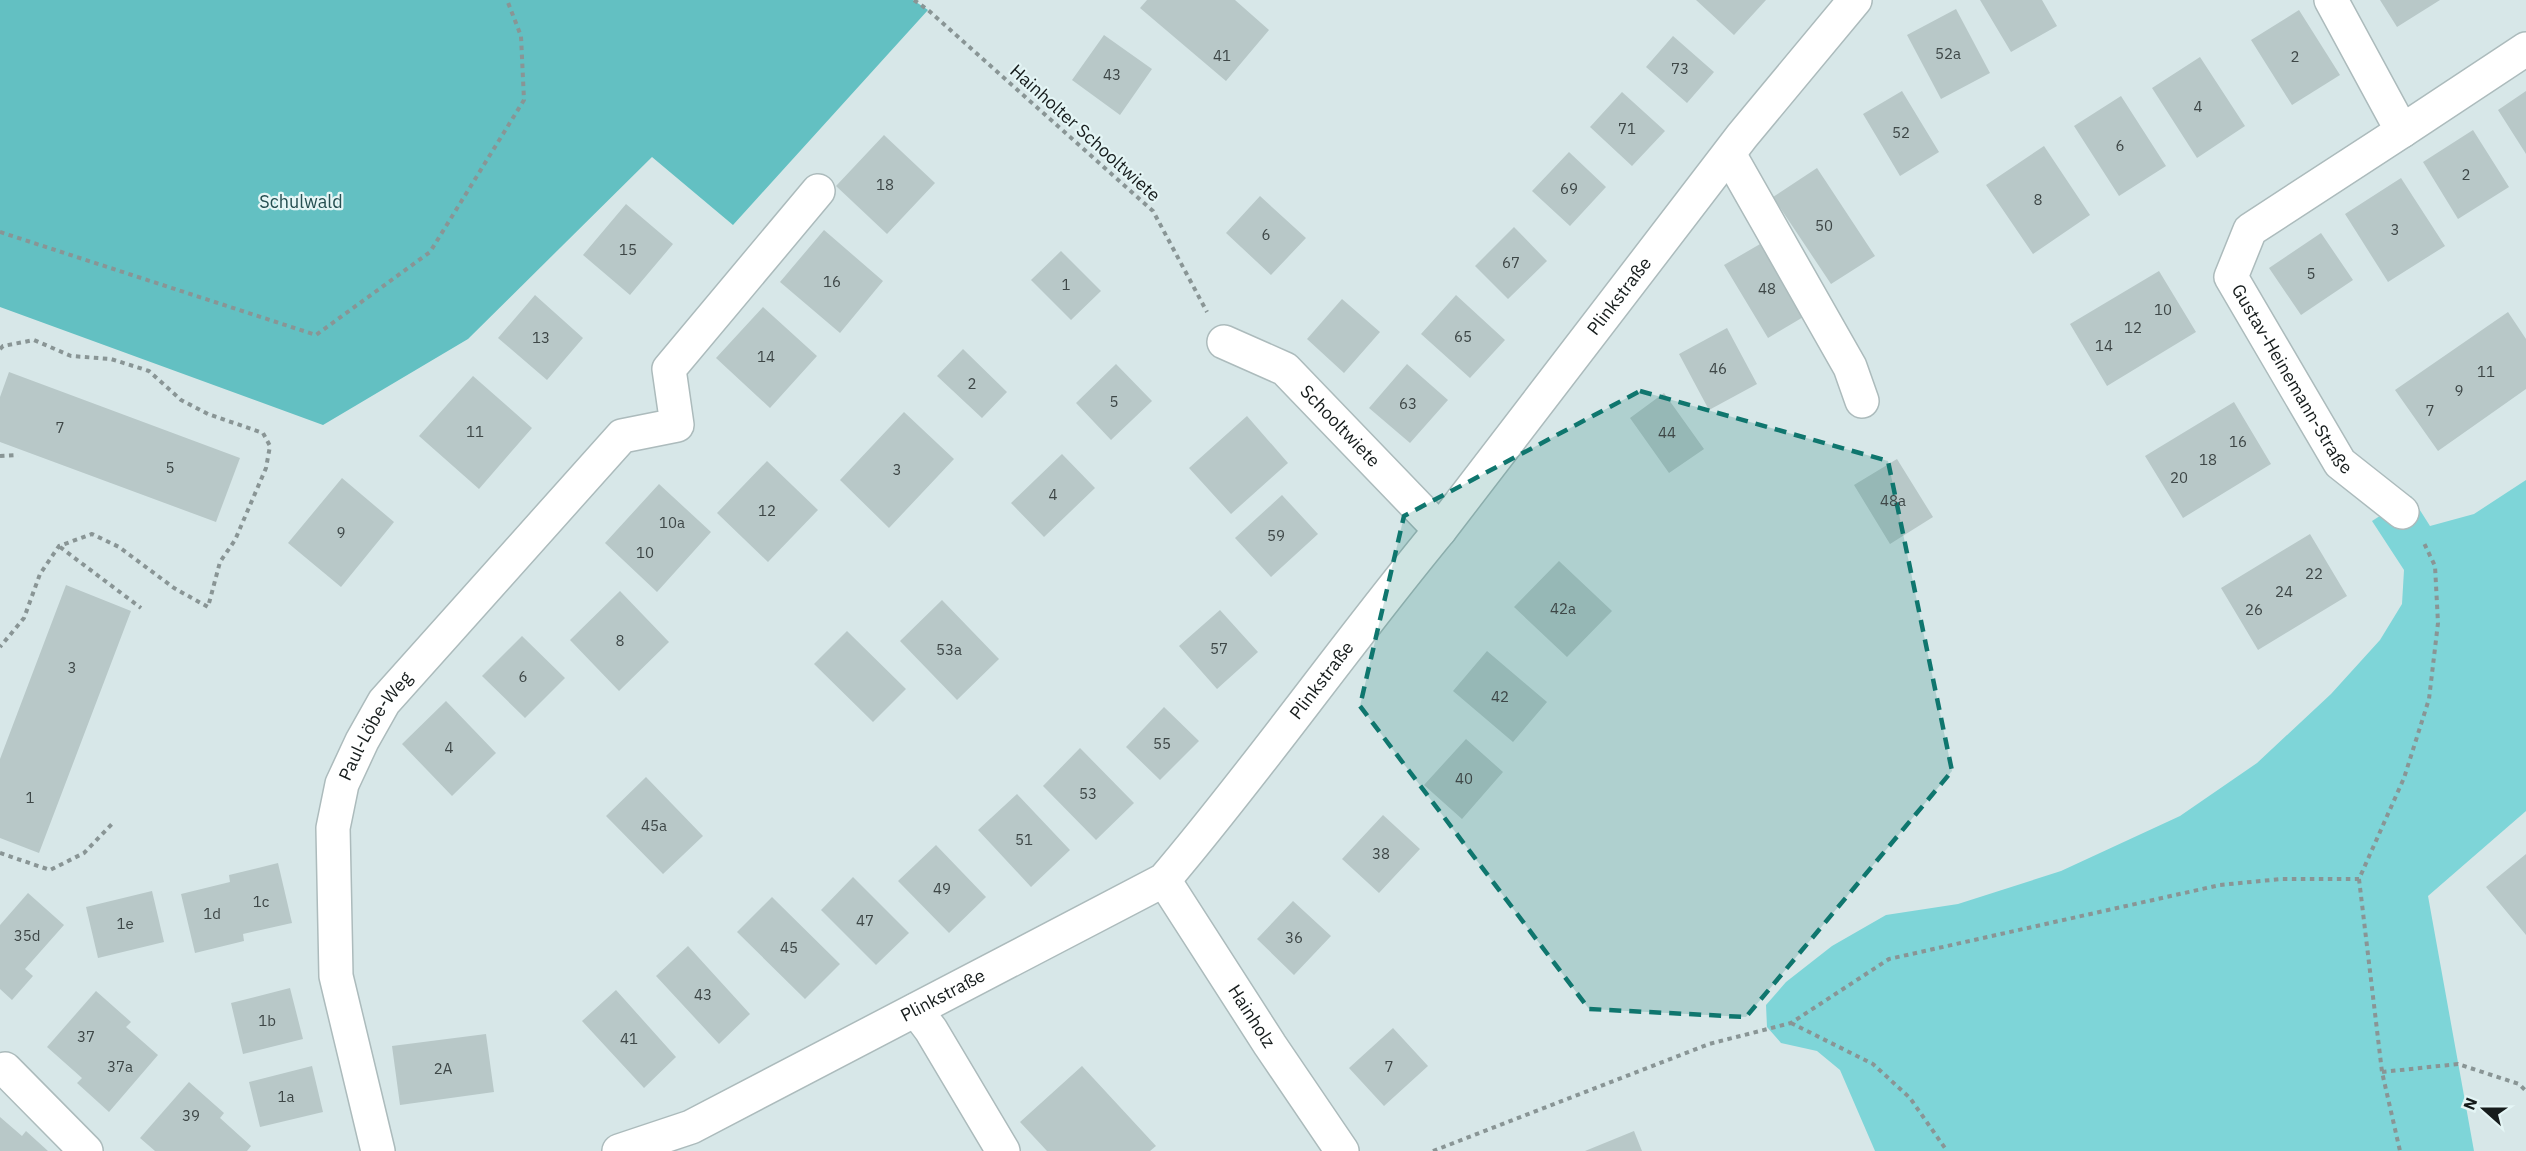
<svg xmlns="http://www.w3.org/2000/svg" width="2526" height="1151" font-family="'IBM Plex Sans',sans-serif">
	<rect width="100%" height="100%" fill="#d7e7e8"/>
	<path fill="#7ed5d8" d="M2526 480V811L2428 896 2474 1151H1875L1840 1070 1817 1051 1781 1043 1767 1027 1766 1005 1786 982 1832 946 1886 915 1958 904 2061 871 2180 816 2257 763 2331 694 2380 640 2402 604 2404 570 2372 521 2411 496 2430 526 2474 514Z"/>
	<path fill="#63c0c2" d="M0 0H913L928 10 733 225 652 157 468 339 323 425 0 307Z"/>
	<path fill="#b8c8c8" d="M1147 0H1235L1269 30 1226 81 1140 8Z
		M1696 0H1766L1734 35Z
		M1980 0H2042L2057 26 2011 52Z
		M2380 0H2440L2397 27Z
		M1956 9 1990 73 1941 99 1907 35Z
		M2299 10 2340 75 2292 105 2251 40Z
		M1104 35 1152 69 1120 115 1072 80Z
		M1673 36 1714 72 1687 103 1646 67Z
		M2200 57 2245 126 2197 158 2152 88Z
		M1902 91 1939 152 1900 176 1863 114Z
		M2526 91V154L2498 110Z
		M1622 92 1665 131 1632 166 1590 127Z
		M2121 96 2166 166 2119 196 2074 126Z
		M2473 130 2509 187 2458 219 2423 162Z
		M884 135 935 183 887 234 836 186Z
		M2044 146 2090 215 2033 254 1986 185Z
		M1569 152 1606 187 1570 226 1532 191Z
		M1817 168 1875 256 1831 284 1773 197Z
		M2401 178 2445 246 2388 282 2345 214Z
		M1260 196 1306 238 1271 275 1226 233Z
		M626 204 673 244 630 295 583 255Z
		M1514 227 1547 261 1508 299 1475 266Z
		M824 230 883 281 840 333 780 282Z
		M2321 233 2353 280 2301 315 2269 268Z
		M1767 240 1810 313 1768 338 1724 265Z
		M1061 251 1101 291 1071 320 1031 280Z
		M2159 271 2196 332 2107 386 2070 324Z
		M535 295 583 338 547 380 498 338Z
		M1456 295 1505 340 1470 378 1421 334Z
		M1342 299 1380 332 1344 373 1307 339Z
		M763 307 817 356 770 408 716 358Z
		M2508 312 2526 339V389L2438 451 2395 390Z
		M1727 328 1757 384 1709 410 1679 354Z
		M963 349 1007 392 982 418 937 376Z
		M1116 364 1152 401 1111 440 1076 403Z
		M1407 364 1448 400 1410 443 1369 408Z
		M9 372 240 458 216 522 0 442V397Z
		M473 376 532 428 479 489 419 436Z
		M1664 393 1704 449 1669 473 1630 418Z
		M2234 402 2271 464 2183 518 2145 456Z
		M904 412 954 459 889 528 840 480Z
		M1247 416 1288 463 1231 514 1189 468Z
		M1062 454 1095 488 1044 537 1011 503Z
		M1897 459 1933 517 1890 544 1854 485Z
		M767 461 818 510 768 562 717 513Z
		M342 478 394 522 341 587 288 543Z
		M659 484 711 532 657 592 605 543Z
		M1282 495 1318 534 1271 577 1235 538Z
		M2310 534 2347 596 2258 650 2221 588Z
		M1559 561 1612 611 1567 657 1514 607Z
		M66 585 131 611 39 853 0 838V759Z
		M620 591 669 642 619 691 570 640Z
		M942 600 999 659 957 700 900 641Z
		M1220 610 1258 652 1217 689 1179 646Z
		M847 631 906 689 873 722 814 664Z
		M522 636 565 678 525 718 482 676Z
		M1487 651 1547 702 1513 742 1453 691Z
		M446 701 496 753 452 796 402 744Z
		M1164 707 1199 741 1160 780 1126 747Z
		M1466 739 1503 772 1462 819 1424 785Z
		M1080 748 1134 803 1096 840 1043 786Z
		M646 777 703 836 663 874 606 816Z
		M1017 794 1070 850 1031 887 978 830Z
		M1383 815 1420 849 1379 893 1342 859Z
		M936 845 986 897 949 933 898 881Z
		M2526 854V935L2486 887Z
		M278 863 292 923 243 934 244 941 195 953 181 894 230 882 229 875Z
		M853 877 909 933 876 965 821 910Z
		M152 891 164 942 98 958 86 907Z
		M28 893 64 925 25 969 33 976 12 1000 0 989V925Z
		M772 897 840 964 805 999 737 932Z
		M1293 901 1331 936 1294 975 1257 939Z
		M688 946 750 1014 719 1044 656 976Z
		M290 988 303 1039 243 1054 231 1003Z
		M616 990 676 1057 644 1088 582 1021Z
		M96 991 131 1022 126 1027 158 1055 109 1112 77 1083 82 1078 47 1047Z
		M1393 1028 1428 1066 1384 1106 1349 1068Z
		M486 1034 494 1092 400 1105 392 1046Z
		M312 1066 323 1112 260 1127 249 1082Z
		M1082 1066 1156 1146 1150 1151H1047L1020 1122Z
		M189 1082 224 1113 220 1118 251 1146 247 1151H155L140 1138Z
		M0 1117 22 1136 26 1131 48 1151H0Z
		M1634 1131 1642 1151H1585Z"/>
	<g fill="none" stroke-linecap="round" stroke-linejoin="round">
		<g stroke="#acbbbc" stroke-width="36">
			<g id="minor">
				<path id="s1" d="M2331 0 2402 131 2250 230 2231 277 2340 463 2402 512"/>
				<path d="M2402 131 2526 49"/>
				<path d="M1729 154 1850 367 1862 401"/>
				<path id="s2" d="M1224 342 1285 369 1440 530"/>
				<path id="s3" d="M1164 880 1270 1045 1342 1151"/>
				<path d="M916 1010 931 1030 1003 1151"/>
				<path d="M5 1069 86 1151"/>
				<path id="s4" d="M378 1151 336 976 333 828 342 784 362 741 384 702 622 436 677 425 669 369 818 191"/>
				<path id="s5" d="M619 1151 691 1127 1164 880C1260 767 1345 645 1440 530L1742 136 1855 0"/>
			</g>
		</g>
		<path stroke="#899595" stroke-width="4" stroke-dasharray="4.5 4.5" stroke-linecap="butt" d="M914 0 928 10 1153 211 1207 312
			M0 232 316 335 430 252 524 100 521 36 507 0
			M0 349 3 346 34 340 71 356 111 359 149 371 181 400 208 414 263 433 270 446 266 468 235 540 220 562 208 607 174 588 119 547 92 534 59 546 40 574 24 618 0 647
			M0 456 18 455
			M60 547 141 608
			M0 853 50 870 84 853 112 824
			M2359 879 2382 1072 2400 1151
			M1791 1023 1873 1064 1910 1098 1947 1151
			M2382 1072 2458 1064 2519 1084 2526 1091
			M1433 1151 1709 1044 1791 1023 1889 959 2220 885 2281 879H2359L2404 778 2429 699 2438 623 2435 566 2423 541"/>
		<use href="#minor" stroke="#fff" stroke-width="33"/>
	</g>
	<path fill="#0f766e" fill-opacity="0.2" stroke="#0f766e" stroke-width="4.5" stroke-dasharray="12 8" stroke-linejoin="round" d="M1640 391 1888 461 1952 771 1746 1017 1589 1009 1360 706 1404 516Z"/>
	<g text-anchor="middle" stroke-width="4.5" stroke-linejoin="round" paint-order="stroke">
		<g font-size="15" fill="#3e4747">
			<text x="1948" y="59">52a</text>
			<text x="1222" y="61">41</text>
			<text x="2295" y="62">2</text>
			<text x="1680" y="74">73</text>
			<text x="1112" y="80">43</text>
			<text x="2198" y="112">4</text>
			<text x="1627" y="134">71</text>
			<text x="1901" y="138">52</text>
			<text x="2120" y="151">6</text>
			<text x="2466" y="180">2</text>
			<text x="885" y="190">18</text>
			<text x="1569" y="194">69</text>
			<text x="2038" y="205">8</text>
			<text x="1824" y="231">50</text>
			<text x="2395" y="235">3</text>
			<text x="1266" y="240">6</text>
			<text x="628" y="255">15</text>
			<text x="1511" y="268">67</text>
			<text x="2311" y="279">5</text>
			<text x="832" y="287">16</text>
			<text x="1066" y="290">1</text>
			<text x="1767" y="294">48</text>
			<text x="2163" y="315">10</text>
			<text x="2133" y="333">12</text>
			<text x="1463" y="342">65</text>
			<text x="541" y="343">13</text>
			<text x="2104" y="351">14</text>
			<text x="766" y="362">14</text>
			<text x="1718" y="374">46</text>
			<text x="2486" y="377">11</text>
			<text x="972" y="389">2</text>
			<text x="2459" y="396">9</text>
			<text x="1114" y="407">5</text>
			<text x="1408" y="409">63</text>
			<text x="2430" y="416">7</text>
			<text x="60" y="433">7</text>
			<text x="475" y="437">11</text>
			<text x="1667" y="438">44</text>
			<text x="2238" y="447">16</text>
			<text x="2208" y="465">18</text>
			<text x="170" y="473">5</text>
			<text x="897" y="475">3</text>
			<text x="2179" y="483">20</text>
			<text x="1053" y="500">4</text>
			<text x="1893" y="506">48a</text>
			<text x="767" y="516">12</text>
			<text x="672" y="528">10a</text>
			<text x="341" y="538">9</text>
			<text x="1276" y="541">59</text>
			<text x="645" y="558">10</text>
			<text x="2314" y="579">22</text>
			<text x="2284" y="597">24</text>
			<text x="1563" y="614">42a</text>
			<text x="2254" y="615">26</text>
			<text x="620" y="646">8</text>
			<text x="1219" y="654">57</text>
			<text x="949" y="655">53a</text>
			<text x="72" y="673">3</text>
			<text x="523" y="682">6</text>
			<text x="1500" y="702">42</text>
			<text x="1162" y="749">55</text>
			<text x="449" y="753">4</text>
			<text x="1464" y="784">40</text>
			<text x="1088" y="799">53</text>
			<text x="30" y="803">1</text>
			<text x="654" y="831">45a</text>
			<text x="1024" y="845">51</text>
			<text x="1381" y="859">38</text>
			<text x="942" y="894">49</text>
			<text x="261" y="907">1c</text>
			<text x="212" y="919">1d</text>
			<text x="865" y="926">47</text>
			<text x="125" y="929">1e</text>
			<text x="27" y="941">35d</text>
			<text x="1294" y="943">36</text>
			<text x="789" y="953">45</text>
			<text x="703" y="1000">43</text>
			<text x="267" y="1026">1b</text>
			<text x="86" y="1042">37</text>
			<text x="629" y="1044">41</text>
			<text x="120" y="1072">37a</text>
			<text x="1389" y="1072">7</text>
			<text x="443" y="1074">2A</text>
			<text x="286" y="1102">1a</text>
			<text x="191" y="1121">39</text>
		</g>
		<g font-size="18" fill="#161c1c" stroke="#e4f5f5">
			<text transform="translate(1085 133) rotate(42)" y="6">Hainholter Schooltwiete</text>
			<text dy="6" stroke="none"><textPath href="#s5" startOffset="1350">Plinkstraße</textPath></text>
			<text dy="6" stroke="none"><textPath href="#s1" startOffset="500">Gustav-Heinemann-Straße</textPath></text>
			<text dy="6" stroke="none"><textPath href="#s2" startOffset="146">Schooltwiete</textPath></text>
			<text dy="6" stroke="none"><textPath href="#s5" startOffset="864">Plinkstraße</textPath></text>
			<text dy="6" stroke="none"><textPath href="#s4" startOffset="440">Paul-Löbe-Weg</textPath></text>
			<text dy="6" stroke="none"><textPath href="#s5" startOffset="360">Plinkstraße</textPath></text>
			<text dy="6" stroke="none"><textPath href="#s3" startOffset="162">Hainholz</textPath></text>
		</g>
		<g font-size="18" fill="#244e50" stroke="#e4f5f5">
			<text x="301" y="208">Schulwald</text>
		</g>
	</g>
	<g transform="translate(2484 1109) rotate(291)" stroke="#e4f5f5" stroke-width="4.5" paint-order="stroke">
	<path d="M0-4.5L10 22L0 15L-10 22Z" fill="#161c1c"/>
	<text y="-9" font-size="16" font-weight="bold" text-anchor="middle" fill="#161c1c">N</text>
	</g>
</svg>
